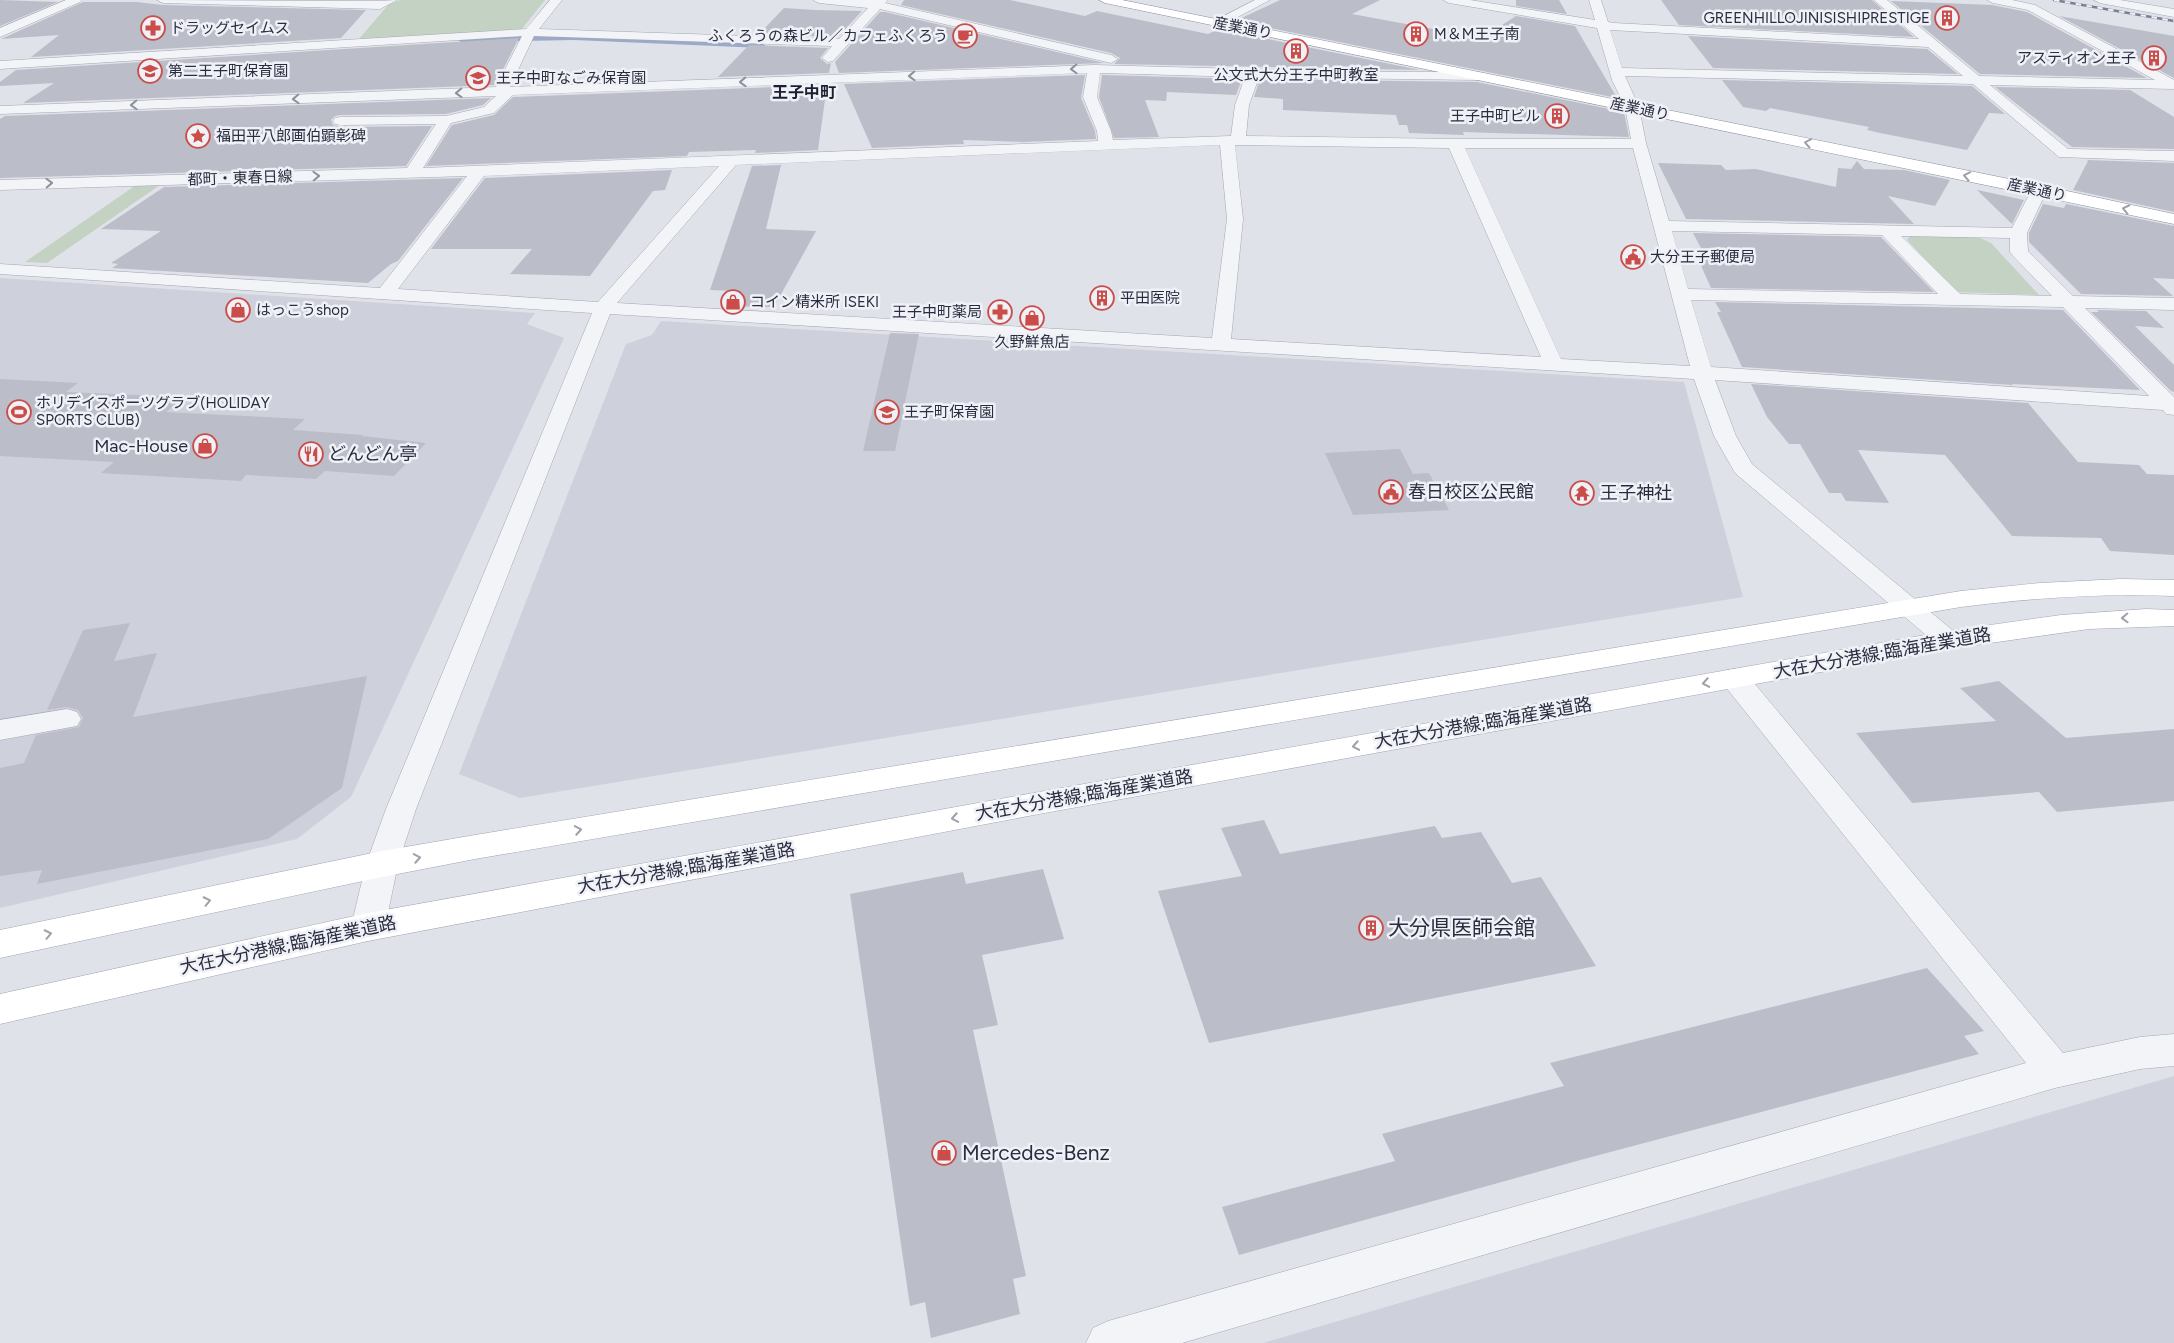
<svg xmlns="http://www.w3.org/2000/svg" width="2174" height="1343" font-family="Figtree,'Noto Sans JP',sans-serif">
	<rect width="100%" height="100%" fill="#e0e2e9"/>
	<path fill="#ced1db" d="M0 278 535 313 527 324 564 338 351 797 297 839 0 908Z
		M661 321 1684 382 1743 597 520 798 459 774 626 344 652 335Z
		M2174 1076V1343H1263Z"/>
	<path fill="#c3d2c2" d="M400 0H545L521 30 359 39 388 5Z
		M136 185H160L47 263 25 262Z
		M1911 235 1978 237 1991 243 2039 295 1954 292 1907 240Z"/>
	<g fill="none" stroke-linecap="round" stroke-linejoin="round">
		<path fill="#9ca9c8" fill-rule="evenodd" d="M537 36 612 37 763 44 766 46 763 48 574 40 461 42 458 40 461 38Z"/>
	</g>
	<path fill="#bbbdc8" d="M0 0 58 2 0 26Z
		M904 0H1010L1085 16 1097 11 1208 34 1219 29 1420 70 1114 64 1120 58 1111 53 901 5Z
		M1280 0H1380L1352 14 1482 38 1516 16 1575 26 1617 98 1235 21Z
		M1516 0H1559L1567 14 1516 6Z
		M1661 0H1872L1914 37 1679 25Z
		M1891 1 1992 5 2027 12 2147 78 1980 74Z
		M83 2H136L163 5 366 10 341 38 31 57 59 35 1 39Z
		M784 8 815 10 862 11 838 37 759 34Z
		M880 12H885L1104 63 839 73 835 62Z
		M2059 16 2174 36V78Z
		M1688 36 1927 49 1958 74 1713 68Z
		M519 38 495 85 23 103 54 83 0 86V82L16 70Z
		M749 45 828 48 820 58 827 64 831 63 829 73 718 77Z
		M1085 75 1081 98 1095 131 1096 139 1023 142 963 140 964 144 872 148 844 84Z
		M1102 75 1242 79 1236 95 1167 92 1166 101 1145 100 1159 137 1114 138 1099 97Z
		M1260 79 1477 82 1624 112 1629 137 1463 132 1464 135 1409 133 1407 125H1399L1396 115 1283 110V99L1254 97Z
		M1722 80 1972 86 2005 114 1989 113 1967 150 1880 133 1867 130 1869 127 1770 108 1766 111 1743 107Z
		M827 85 818 150 755 153 756 150 689 152 687 156 426 166 452 125 494 115 513 97Z
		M1995 87 2130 90 2174 117V149L2072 147Z
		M491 98 483 105 446 114 340 115 335 116 331 120 333 125 340 127 432 126 406 166 0 178V119L5 116Z
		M2087 160 2174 163V212L2073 190 2088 161Z
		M1857 161 1864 169 1904 170 1950 180 1935 206 1888 196 1914 224 1686 219 1658 163 1721 165 1726 170 1756 169 1836 187 1838 168 1851 169Z
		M781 165 766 229 816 231 774 307 722 306 733 291 710 290 752 166Z
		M672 170 665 190 653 191 590 276 510 274 532 249H431L485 178Z
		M463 178 398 261 391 264 368 283 112 268 118 264 111 263 161 231 101 229 164 187Z
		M1977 190 2024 200 2012 224Z
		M2043 204 2064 208 2066 204 2174 226V279L2153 278 2173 296 2081 294 2029 242V233Z
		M1693 233 1881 237 1934 292 1711 288 1694 250H1702Z
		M1715 302 2063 310 2140 390 2012 384 2013 385 1742 367 1717 312H1721Z
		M2097 310 2146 311 2164 328 2135 326 2174 365V392L2171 391 2091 312H2099Z
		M890 333 919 334 895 451H863Z
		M0 379 78 383 66 392 184 397 166 412 305 419 293 430 363 435 362 436 426 443 394 476 325 471 316 479 246 475 241 481 101 473 114 462 0 456Z
		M1751 384 2028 403 2078 462 2139 465 2147 474 2174 475V555L2110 551 2101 538 2012 536 1945 455 1858 450 1889 503 1846 501 1841 493H1829L1800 444H1789L1767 417Z
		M1400 449 1413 474 1429 473 1449 510 1353 515 1325 453Z
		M130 623 114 661 157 653 133 717 367 676 342 788 268 839 37 884 42 870 0 876V768L24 763 36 735 79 727 83 718 78 710 67 707 47 710 83 630Z
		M1999 681 2066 738 2174 729V801L2057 812 2039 792 1912 803 1856 733 1996 721 1960 688Z
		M1264 820 1280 854 1435 826 1442 838 1481 832 1512 883 1541 877 1596 966 1209 1043 1158 891 1242 876 1221 828Z
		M1043 869 1064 939 982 955 998 1025 973 1030 1026 1276 1013 1279 1020 1314 931 1338 925 1302 910 1306 850 894 963 872 966 884Z
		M1927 968 1984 1031 1964 1036 1979 1054 1584 1159 1239 1255 1222 1207 1395 1161 1382 1134 1564 1086 1550 1063Z"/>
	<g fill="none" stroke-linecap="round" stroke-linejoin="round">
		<g stroke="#a5a8b3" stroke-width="1">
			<path id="minor" d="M66 0H82L80 2 0 37V28Z
				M157 0 378 1 397 0 380 9 163 3Z
				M550 0H562L539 29 839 39 868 8 819 3 813 0H888L885 3 1111 55 1118 59 1111 63 880 9 833 61 828 62 822 58 832 46 534 36 510 87 1094 65 1358 72H1477L1484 76 1477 80 1259 77 1249 105 1246 136 1455 139H1631L1625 107 1612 80 1597 28 1449 3 1443 0H1470L1595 20 1589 0H1601L1608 22 1614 23 1919 39 1874 0H1887L1979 76 2155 80 2028 10 1993 3 1987 0H2012L2035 5 2174 80V89L1990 85 2068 149 2174 151V161L2059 157 1973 84 1625 76 1639 107 1646 143 1669 221 2012 228 2033 187H2045L2047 190 2027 233 2028 251 2073 296 2174 298V310L2085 308 2174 397V415L2166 414 2163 410 1715 380 1736 436 1752 464 1957 634 1961 640 1957 646 1948 649 1939 646 1735 473 1714 436 1694 379 610 314 416 809 398 864 385 927 380 937 368 941 356 937 351 927 366 864 386 809 592 313 0 274V264L380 288 467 176 0 190V180L407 168 436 124 340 125 335 124 333 121 335 118 340 117 446 116 484 107 496 96 0 114V106L496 87 522 36 0 69V61L526 29ZM1610 30 1928 47 1963 76 1622 68ZM1087 73 1083 97 1097 131 1098 141 423 168 451 123 494 113 513 95ZM1100 73 1245 77 1235 105 1231 136 1113 140 1111 131 1097 97ZM1220 145 1227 219 1212 338 617 303 736 165ZM1235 145 1449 148 1541 357 1231 339 1243 219ZM1465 148H1633L1690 366 1561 359ZM719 166 598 302 398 289 484 176ZM1672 231 1882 235 1938 294 1688 289ZM1901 236 2010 238V252L2013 256 2052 296 1960 294ZM1691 300 2063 307 2149 396 1711 367Z
				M1255 0H1270L1232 20 1228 21 1222 17Z
				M2094 0H2120L2174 9V17L2100 3Z
				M1734 669 1744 671 2063 1053 2140 1037 2174 1034V1066L2140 1069 2055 1088 1182 1343H1086L1093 1328 1108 1321 2026 1063 1724 685 1720 678 1724 671Z
				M67 709 77 712 81 719 77 726 0 740V720Z"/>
		</g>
		<g stroke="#a0a4b4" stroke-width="1">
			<path id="major" d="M2121 579 2174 580V596C2102 593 2032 598 1961 607L475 859 382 877 0 958V930L382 851 475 835 1961 591 2040 583Z
				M2146 609 2174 610V626L2089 629 1948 649 1039 814 368 941 0 1024V994L368 913 1039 792 1948 631 2061 615Z"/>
		</g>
		<g stroke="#888d9f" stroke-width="1">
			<path id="highway" d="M1099 0H1122L2039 185 2174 214V224L1105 3Z"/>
		</g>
		<use href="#minor" fill="#f3f4f7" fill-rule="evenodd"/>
		<use href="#major" fill="#fff" fill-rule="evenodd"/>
		<use href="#highway" fill="#fff" fill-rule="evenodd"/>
		<g stroke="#7a7f92" stroke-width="2.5">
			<path id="rail" d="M2054 0 2174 21"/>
		</g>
		<use href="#rail" stroke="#f0f1f6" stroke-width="2" stroke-dasharray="5.5" stroke-linecap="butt"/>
	</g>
	<defs><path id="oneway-chevron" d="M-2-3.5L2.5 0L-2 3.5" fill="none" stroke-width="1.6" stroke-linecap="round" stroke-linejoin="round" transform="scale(1.25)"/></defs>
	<g stroke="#8e909c">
		<use href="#oneway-chevron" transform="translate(1074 69) rotate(178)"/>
		<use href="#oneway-chevron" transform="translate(912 76) rotate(178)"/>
		<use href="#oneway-chevron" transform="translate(743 82) rotate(178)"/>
		<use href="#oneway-chevron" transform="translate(459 93) rotate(178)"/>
		<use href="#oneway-chevron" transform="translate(296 99) rotate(178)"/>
		<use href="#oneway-chevron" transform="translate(134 105) rotate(178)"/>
		<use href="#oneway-chevron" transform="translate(316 176) rotate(-2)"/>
		<use href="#oneway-chevron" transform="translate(49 183) rotate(-2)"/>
	</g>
	<g stroke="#9fa0a9">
		<use href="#oneway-chevron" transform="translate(1808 143) rotate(-169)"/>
		<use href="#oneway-chevron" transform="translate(1967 176) rotate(-169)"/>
		<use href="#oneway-chevron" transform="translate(2126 209) rotate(-168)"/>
		<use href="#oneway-chevron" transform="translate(2125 618) rotate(178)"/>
		<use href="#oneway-chevron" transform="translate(1706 683) rotate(170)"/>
		<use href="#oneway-chevron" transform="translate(1356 746) rotate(170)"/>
		<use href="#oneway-chevron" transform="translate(955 818) rotate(170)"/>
		<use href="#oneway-chevron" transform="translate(578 830) rotate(-10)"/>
		<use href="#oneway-chevron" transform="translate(417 858) rotate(-10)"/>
		<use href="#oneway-chevron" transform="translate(207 901) rotate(-12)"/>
		<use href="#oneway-chevron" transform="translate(48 934) rotate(-12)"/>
	</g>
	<defs>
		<g id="building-ring" transform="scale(1.25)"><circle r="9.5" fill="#f0f1f6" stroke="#ca4d49" stroke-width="1.5"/><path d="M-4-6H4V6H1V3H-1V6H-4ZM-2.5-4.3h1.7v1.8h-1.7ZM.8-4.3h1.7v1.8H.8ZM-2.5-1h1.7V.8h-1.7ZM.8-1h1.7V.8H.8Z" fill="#ca4d49"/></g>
		<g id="pharmacy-ring" transform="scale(1.25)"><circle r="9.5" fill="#f0f1f6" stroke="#ca4d49" stroke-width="1.5"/><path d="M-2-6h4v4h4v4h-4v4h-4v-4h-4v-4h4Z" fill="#ca4d49"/></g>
		<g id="cafe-ring" transform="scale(1.25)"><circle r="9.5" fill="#f0f1f6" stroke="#ca4d49" stroke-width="1.5"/><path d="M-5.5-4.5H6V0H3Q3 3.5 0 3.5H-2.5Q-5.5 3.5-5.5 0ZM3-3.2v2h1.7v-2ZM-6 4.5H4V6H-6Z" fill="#ca4d49"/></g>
		<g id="school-ring" transform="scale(1.25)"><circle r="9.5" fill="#f0f1f6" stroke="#ca4d49" stroke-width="1.5"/><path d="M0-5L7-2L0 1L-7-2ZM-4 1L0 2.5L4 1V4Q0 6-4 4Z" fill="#ca4d49"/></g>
		<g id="sight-ring" transform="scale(1.25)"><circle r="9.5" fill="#f0f1f6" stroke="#ca4d49" stroke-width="1.5"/><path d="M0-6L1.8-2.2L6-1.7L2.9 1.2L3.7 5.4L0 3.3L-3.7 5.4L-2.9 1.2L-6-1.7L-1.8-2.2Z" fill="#ca4d49"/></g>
		<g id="civic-ring" transform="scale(1.25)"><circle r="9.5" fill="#f0f1f6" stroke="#ca4d49" stroke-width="1.5"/><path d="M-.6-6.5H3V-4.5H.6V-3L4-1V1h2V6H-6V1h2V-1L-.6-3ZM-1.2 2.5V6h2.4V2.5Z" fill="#ca4d49"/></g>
		<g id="shop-ring" transform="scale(1.25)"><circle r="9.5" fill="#f0f1f6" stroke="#ca4d49" stroke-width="1.5"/><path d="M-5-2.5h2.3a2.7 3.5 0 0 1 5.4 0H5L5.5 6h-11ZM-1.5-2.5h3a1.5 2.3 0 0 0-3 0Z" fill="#ca4d49"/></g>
		<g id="stadium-ring" transform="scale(1.25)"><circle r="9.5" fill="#f0f1f6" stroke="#ca4d49" stroke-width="1.5"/><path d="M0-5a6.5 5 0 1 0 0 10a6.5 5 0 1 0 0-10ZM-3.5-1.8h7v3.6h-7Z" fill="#ca4d49"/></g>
		<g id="restaurant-ring" transform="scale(1.25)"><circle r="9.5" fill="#f0f1f6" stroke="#ca4d49" stroke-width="1.5"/><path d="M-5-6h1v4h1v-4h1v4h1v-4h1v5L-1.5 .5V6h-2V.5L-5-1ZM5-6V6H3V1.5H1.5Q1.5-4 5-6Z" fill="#ca4d49"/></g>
		<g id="temple-ring" transform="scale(1.25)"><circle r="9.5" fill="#f0f1f6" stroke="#ca4d49" stroke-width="1.5"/><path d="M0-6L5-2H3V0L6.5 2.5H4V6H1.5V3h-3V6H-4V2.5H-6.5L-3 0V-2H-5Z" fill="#ca4d49"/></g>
	</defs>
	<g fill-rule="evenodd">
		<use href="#building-ring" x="1947" y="18"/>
		<use href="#pharmacy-ring" x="153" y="28"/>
		<use href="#building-ring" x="1416" y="34"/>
		<use href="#cafe-ring" x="965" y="36"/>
		<use href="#building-ring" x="1296" y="51"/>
		<use href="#building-ring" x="2154" y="58"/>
		<use href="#school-ring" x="150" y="71"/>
		<use href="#school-ring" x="478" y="78"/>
		<use href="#building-ring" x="1557" y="116"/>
		<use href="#sight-ring" x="198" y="136"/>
		<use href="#civic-ring" x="1633" y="257"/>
		<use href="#building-ring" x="1102" y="298"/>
		<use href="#shop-ring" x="733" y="302"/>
		<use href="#shop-ring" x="238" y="310"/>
		<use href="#pharmacy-ring" x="1000" y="312"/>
		<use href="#shop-ring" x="1032" y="318"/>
		<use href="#stadium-ring" x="19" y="412"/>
		<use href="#school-ring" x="887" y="412"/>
		<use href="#shop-ring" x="205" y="446"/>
		<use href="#restaurant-ring" x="311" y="454"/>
		<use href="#civic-ring" x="1391" y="492"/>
		<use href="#temple-ring" x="1582" y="493"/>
		<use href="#building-ring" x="1371" y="928"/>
		<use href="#shop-ring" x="944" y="1153"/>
	</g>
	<g text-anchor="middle" stroke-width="5" stroke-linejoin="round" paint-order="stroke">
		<g font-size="15" fill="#292d40" stroke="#f0f1f6" text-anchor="start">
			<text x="1930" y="23" text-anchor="end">GREENHILLOJINISISHIPRESTIGE</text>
			<text x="170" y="33">ドラッグセイムス</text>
			<text x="1434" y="39">M＆M王子南</text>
			<text x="948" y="41" text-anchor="end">ふくろうの森ビル／カフェふくろう</text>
			<text x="2136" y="63" text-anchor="end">アスティオン王子</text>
			<text x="168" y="76">第二王子町保育園</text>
			<text x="1296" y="80" text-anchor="middle">公文式大分王子中町教室</text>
			<text x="496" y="83">王子中町なごみ保育園</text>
			<text x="1540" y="121" text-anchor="end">王子中町ビル</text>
			<text x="216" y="141">福田平八郎画伯顕彰碑</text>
			<text x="1650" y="262">大分王子郵便局</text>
			<text x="1120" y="303">平田医院</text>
			<text x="750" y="307">コイン精米所 ISEKI</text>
			<text x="256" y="315">はっこうshop</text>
			<text x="982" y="317" text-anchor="end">王子中町薬局</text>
			<text x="1032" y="347" text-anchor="middle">久野鮮魚店</text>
			<text x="36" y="408">ホリデイスポーツグラブ(HOLIDAY<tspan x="36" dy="17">SPORTS CLUB)</tspan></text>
			<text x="904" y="417">王子町保育園</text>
		</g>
		<g font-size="15" fill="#292d40" stroke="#f0f1f6">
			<text transform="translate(1243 28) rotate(11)" y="5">産業通り</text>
			<text transform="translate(1640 109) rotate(12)" y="5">産業通り</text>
			<text transform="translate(240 178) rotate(-2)" y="5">都町・東春日線</text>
			<text transform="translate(2037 190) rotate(12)" y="5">産業通り</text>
		</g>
		<g font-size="16" font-weight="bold" fill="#1b1f31" stroke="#f0f1f6">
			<text x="804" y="98">王子中町</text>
		</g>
		<g font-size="18" fill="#292d40" stroke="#f0f1f6" text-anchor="start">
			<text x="188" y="452" text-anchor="end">Mac-House</text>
			<text x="328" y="460">どんどん亭</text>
			<text x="1408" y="498">春日校区公民館</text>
			<text x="1600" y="499">王子神社</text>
		</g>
		<g font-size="18" fill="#292d40" stroke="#f0f1f6">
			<text transform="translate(1882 653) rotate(-10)" y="6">大在大分港線;臨海産業道路</text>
			<text transform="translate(1483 723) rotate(-10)" y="6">大在大分港線;臨海産業道路</text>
			<text transform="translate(1084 795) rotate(-10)" y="6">大在大分港線;臨海産業道路</text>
			<text transform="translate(686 868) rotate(-10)" y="6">大在大分港線;臨海産業道路</text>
			<text transform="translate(288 945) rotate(-12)" y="6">大在大分港線;臨海産業道路</text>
		</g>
		<g font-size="21" fill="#292d40" stroke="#f0f1f6" text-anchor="start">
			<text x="1388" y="935">大分県医師会館</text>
			<text x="962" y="1160">Mercedes-Benz</text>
		</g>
	</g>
</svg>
